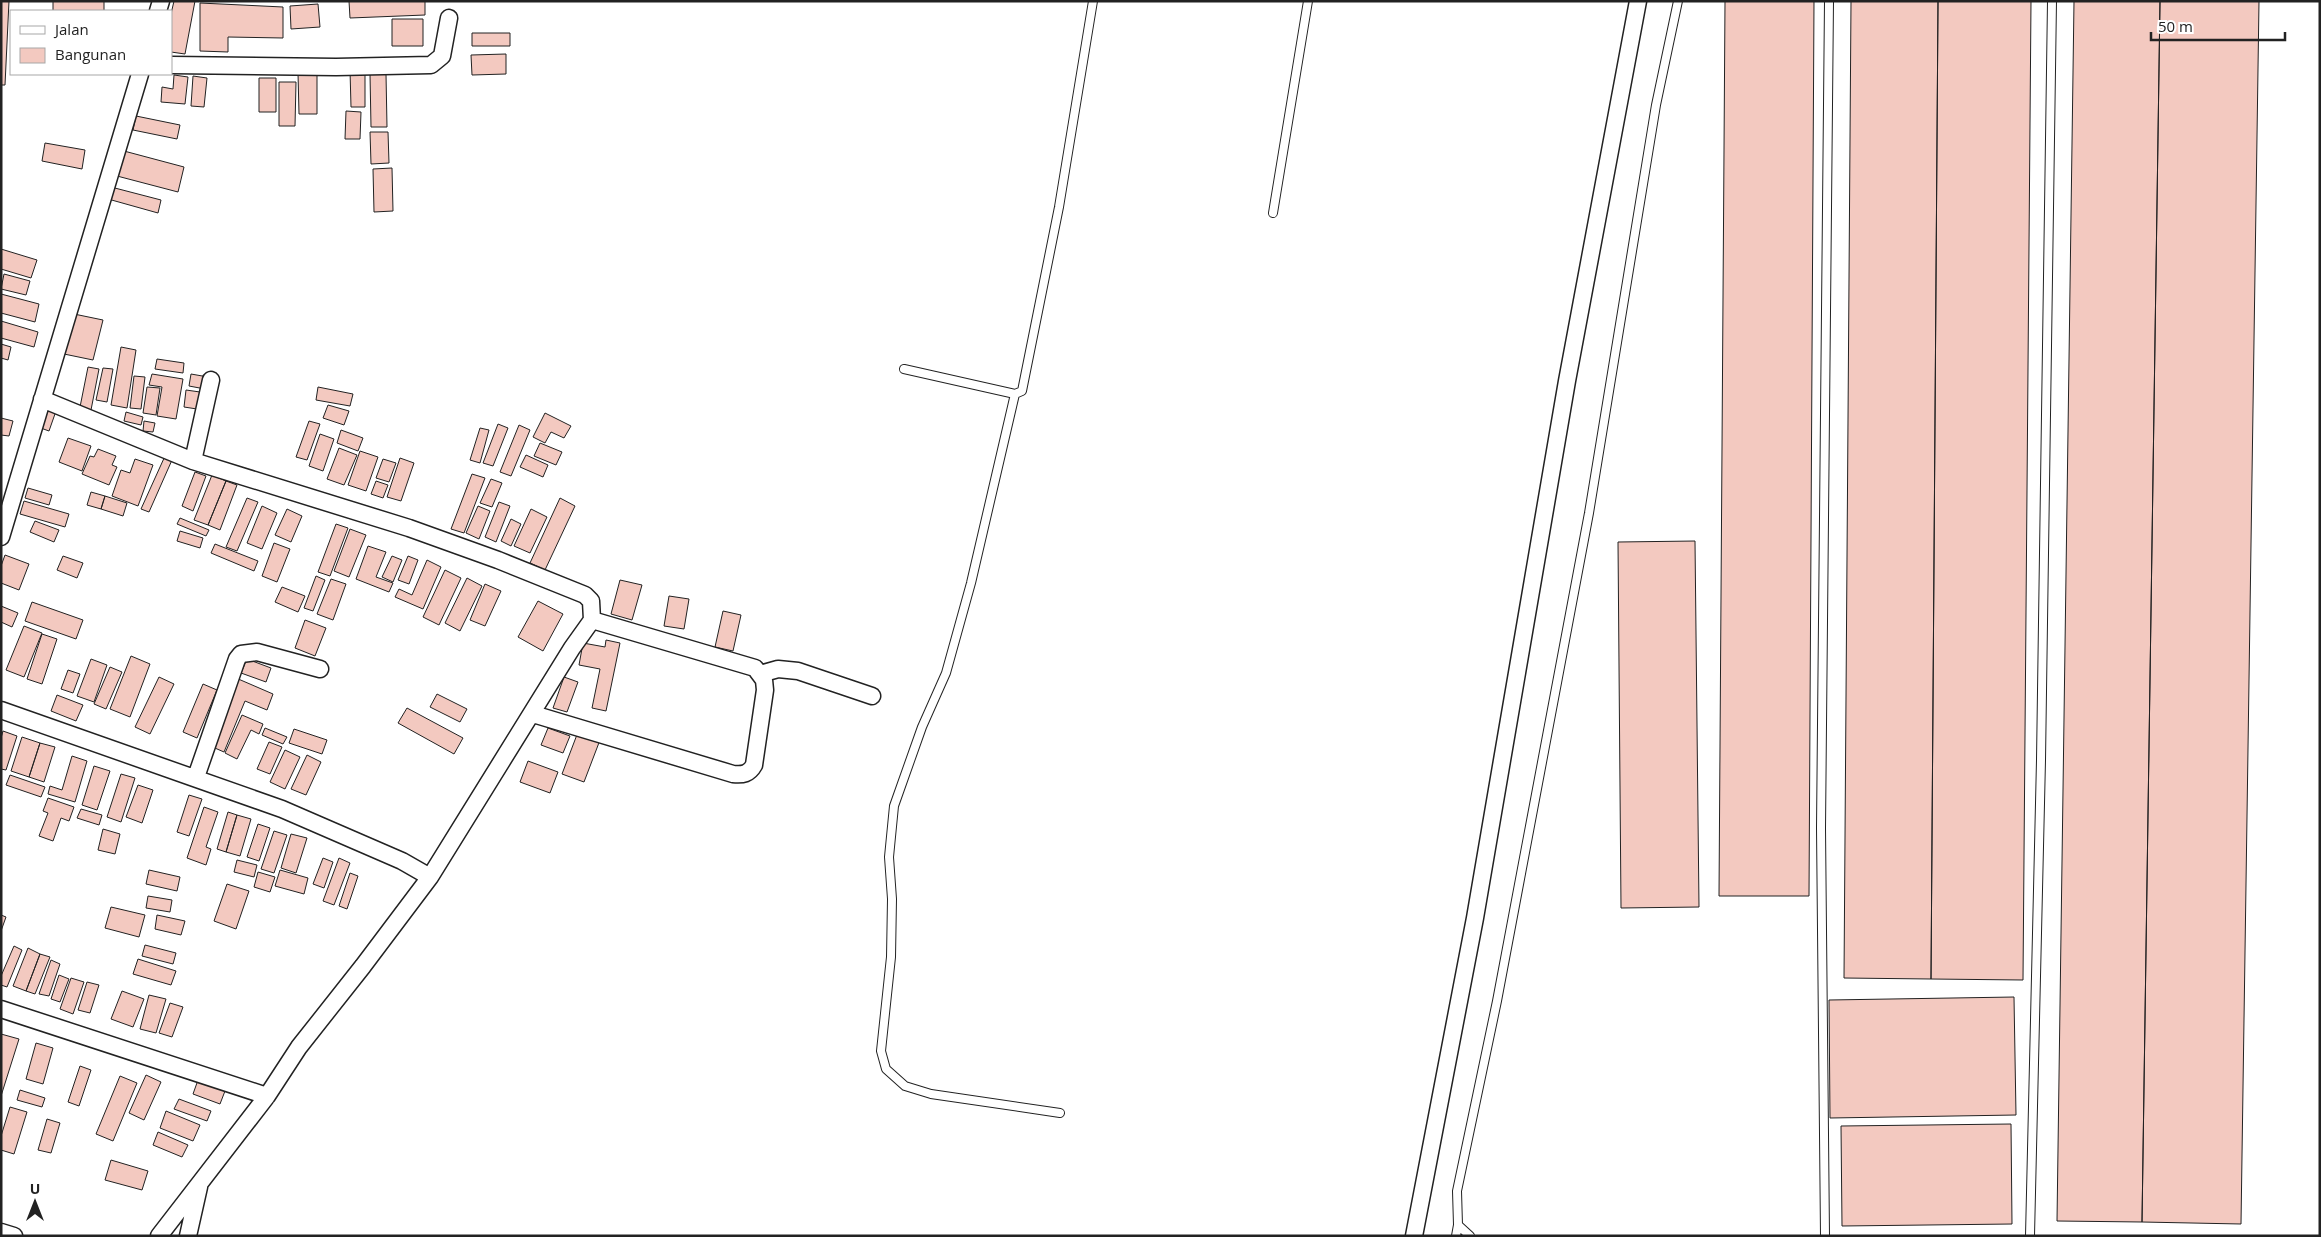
<svg xmlns="http://www.w3.org/2000/svg" width="2321" height="1237" font-family="'Open Sans',sans-serif">
	<rect width="100%" height="100%" fill="#fff"/>
	<path fill="#f3c9c0" stroke="#222" d="M1 1H9L5 85H1Z
		M53 1H104V11H53Z
		M174 1H195L185 54 171 52V14Z
		M349 1H425V15L350 18Z
		M1725 1H1814L1809 896H1719Z
		M1851 1H1938L1931 979 1844 978Z
		M1938 1H2031L2023 980 1931 979Z
		M2074 1H2160L2142 1222 2057 1221Z
		M2160 1H2259L2241 1224 2142 1222Z
		M200 3 283 7V38L228 37V52L200 51Z
		M318 4 320 27 291 29 290 6Z
		M392 19H423V46H392Z
		M472 33H510V46H472Z
		M506 54V74L472 75 471 55Z
		M350 70H365V107H351Z
		M298 73H317V114H299Z
		M370 74H386L387 127H371Z
		M174 75 188 77 185 104 161 102 162 87 173 89Z
		M193 76 207 78 204 107 191 106Z
		M259 78H276V112H259Z
		M279 82H296L295 126H279Z
		M346 111 361 112 360 139H345Z
		M136 116 180 125 177 139 133 130Z
		M370 132H388L389 163 371 164Z
		M45 143 85 150 82 169 42 161Z
		M124 151 184 167 178 192 117 176Z
		M392 168 393 211 374 212 373 169Z
		M111 187 161 200 158 213 108 199Z
		M1 249 37 260 31 278 1 269Z
		M4 274 30 281 26 295 1 289Z
		M1 294 39 304 35 322 1 313Z
		M74 314 103 320 93 360 64 354Z
		M1 321 38 332 34 347 1 338Z
		M1 344 11 347 8 360 1 358Z
		M121 347 136 350 127 408 111 405Z
		M157 359 184 363 183 373 155 369Z
		M88 367 99 369 91 410 80 407Z
		M103 368 113 369 107 402 96 400Z
		M152 374 183 379 176 419 157 416 162 387 149 385Z
		M191 374 208 377 205 389 189 386Z
		M134 376 145 377 141 409 130 408Z
		M147 387 160 388 156 415 143 413Z
		M318 387 353 394 350 406 316 400Z
		M186 390 200 392 197 409 184 407Z
		M328 405 349 411 344 425 323 418Z
		M45 407 56 411 49 431 38 427Z
		M126 412 143 417 141 425 124 421Z
		M545 413 571 426 564 438 551 432 545 443 533 437Z
		M1 418 13 421 9 436 1 435Z
		M144 421 155 423 153 432 143 431Z
		M309 421 320 424 307 460 296 457Z
		M498 424 508 428 493 466 483 463Z
		M519 425 530 430 511 476 500 472Z
		M480 428 489 430 480 463 470 460Z
		M341 430 363 438 358 451 337 443Z
		M320 434 334 439 323 471 309 466Z
		M68 438 91 446 82 471 59 462Z
		M540 443 562 452 556 465 534 456Z
		M339 448 357 455 344 485 327 479Z
		M98 449 116 456 112 465 117 467 109 485 82 474 90 456 94 457Z
		M360 451 378 457 366 491 348 485Z
		M526 455 548 465 543 477 520 467Z
		M165 456 172 460 149 512 141 509Z
		M400 458 414 463 401 501 387 497Z
		M135 459 153 465 138 506 112 496 121 470 130 473Z
		M383 459 396 463 389 482 376 478Z
		M195 472 206 476 193 511 182 506Z
		M472 474 485 478 464 533 451 529Z
		M212 475 226 481 208 525 194 520Z
		M491 479 502 483 492 507 480 503Z
		M226 481 237 485 220 530 208 525Z
		M376 481 388 485 383 498 371 494Z
		M28 488 52 495 49 505 25 498Z
		M91 492 105 496 101 509 87 505Z
		M105 496 127 503 123 516 101 509Z
		M247 498 258 502 237 551 226 547Z
		M560 498 575 506 545 570 530 563Z
		M24 501 69 514 65 527 20 514Z
		M499 502 510 506 496 542 485 537Z
		M262 506 277 513 262 549 247 543Z
		M478 506 490 511 479 539 466 533Z
		M287 509 302 516 291 542 275 535Z
		M531 509 547 517 530 553 514 546Z
		M180 518 209 530 206 536 177 524Z
		M511 519 521 524 511 546 501 541Z
		M35 521 59 530 54 542 30 532Z
		M336 524 348 528 330 576 318 572Z
		M350 529 366 535 349 577 334 571Z
		M180 531 203 538 200 548 177 541Z
		M1695 541 1699 907 1621 908 1618 542Z
		M274 543 290 549 277 582 262 576Z
		M215 544 258 561 254 571 211 553Z
		M368 546 386 552 376 577 393 583 389 592 356 579Z
		M5 555 29 564 19 590 1 583V566Z
		M63 556 83 563 77 578 57 570Z
		M392 556 402 560 393 582 382 577Z
		M408 556 418 560 409 584 398 580Z
		M427 560 441 567 423 609 395 597 399 589 412 595Z
		M445 570 461 578 439 625 423 617Z
		M316 576 325 580 313 611 304 608Z
		M467 578 482 586 460 631 445 623Z
		M331 579 346 584 333 620 317 614Z
		M620 580 642 585 632 620 611 614Z
		M485 584 501 591 485 626 470 620Z
		M282 587 305 596 298 612 275 602Z
		M669 596 689 599 684 629 664 626Z
		M538 601 563 614 543 651 518 637Z
		M32 602 83 620 76 639 25 621Z
		M1 606 18 613 12 627 1 622Z
		M723 611 741 615 733 651 715 647Z
		M305 620 326 628 315 656 295 648Z
		M24 626 42 633 24 677 6 670Z
		M42 634 57 639 42 684 27 679Z
		M606 640 620 643 606 711 592 708 600 669 579 665 583 643 605 647Z
		M131 656 150 664 130 717 110 709Z
		M91 659 107 665 94 702 77 696Z
		M247 659 271 668 266 682 241 673Z
		M110 667 122 672 106 709 94 704Z
		M68 670 80 674 73 693 61 689Z
		M159 677 174 684 150 734 135 727Z
		M564 677 578 682 567 712 553 708Z
		M236 678 273 694 267 710 245 701 224 752 208 745Z
		M203 684 217 690 197 738 183 732Z
		M437 694 467 709 460 722 430 707Z
		M57 695 83 705 76 721 51 711Z
		M407 708 463 738 454 754 398 723Z
		M242 715 263 724 259 734 251 730 237 759 225 753Z
		M265 728 287 737 283 744 262 735Z
		M548 728 570 736 563 753 541 745Z
		M294 729 327 740 322 754 289 743Z
		M3 731 17 736 6 770 1 769V738Z
		M578 732 600 740 584 782 562 774Z
		M22 737 40 743 29 777 11 771Z
		M269 742 282 747 270 774 257 769Z
		M40 743 55 747 44 782 29 777Z
		M285 750 300 757 285 789 270 782Z
		M307 755 321 762 306 795 291 789Z
		M72 756 87 761 75 802 48 794 50 786 62 790Z
		M528 761 558 772 550 793 520 782Z
		M94 766 110 771 97 810 82 805Z
		M121 774 135 778 121 822 107 817Z
		M10 775 45 787 41 797 6 785Z
		M138 785 153 790 142 823 126 817Z
		M189 795 202 799 189 836 177 832Z
		M48 798 74 807 69 821 61 818 53 841 39 836 48 813 43 811Z
		M204 807 218 812 206 847 211 849 206 865 187 858Z
		M81 809 102 815 99 825 77 818Z
		M228 812 237 815 226 852 217 849Z
		M237 815 251 819 240 856 226 852Z
		M258 824 270 828 259 861 247 857Z
		M103 829 120 834 115 854 98 850Z
		M274 831 287 835 274 873 261 869Z
		M291 834 307 838 296 873 281 868Z
		M323 858 333 862 324 888 313 884Z
		M339 858 350 863 334 905 323 901Z
		M237 860 257 865 254 877 234 872Z
		M149 870 180 877 177 891 146 884Z
		M280 870 308 878 304 894 275 886Z
		M258 872 275 877 270 892 254 887Z
		M350 873 358 876 347 909 339 906Z
		M227 884 249 891 236 929 214 921Z
		M148 896 172 900 170 912 146 908Z
		M111 907 145 915 139 937 105 928Z
		M1 915 6 917 1 931Z
		M157 915 185 921 181 935 155 929Z
		M145 945 176 953 173 964 142 956Z
		M14 946 22 950 7 987 1 985V976Z
		M28 948 40 954 26 991 13 986Z
		M40 954 50 957 35 994 26 991Z
		M138 959 176 971 171 985 133 974Z
		M51 960 60 964 49 996 39 994Z
		M59 975 69 979 60 1002 51 999Z
		M71 978 84 982 73 1014 60 1009Z
		M87 982 99 985 90 1013 78 1010Z
		M122 991 144 999 133 1027 111 1019Z
		M149 995 166 999 156 1033 140 1029Z
		M2014 997 2016 1115 1830 1118 1829 1000Z
		M170 1003 183 1007 172 1037 159 1033Z
		M1 1034 19 1039 1 1096Z
		M36 1043 53 1048 43 1084 26 1079Z
		M80 1066 91 1070 79 1106 68 1102Z
		M146 1075 161 1082 144 1120 129 1113Z
		M120 1076 137 1083 113 1141 96 1134Z
		M198 1080 225 1091 220 1104 193 1094Z
		M20 1090 45 1098 42 1107 17 1100Z
		M179 1099 211 1111 207 1121 174 1109Z
		M10 1107 27 1112 14 1154 1 1150V1136Z
		M166 1111 200 1125 193 1141 160 1128Z
		M47 1119 60 1123 51 1153 38 1150Z
		M2011 1124 2012 1224 1842 1226 1841 1126Z
		M158 1132 188 1145 182 1157 153 1145Z
		M111 1160 148 1171 142 1190 105 1180Z"/>
	<g fill="none" stroke-linecap="round" stroke-linejoin="round">
		<g stroke="#222" stroke-width="10">
			<path id="lane" d="M1273 213 1308 1
				M904 369 1015 394 1022 391 1059 207 1093 1
				M1015 394 971 583 946 673 922 727 894 806 889 857 892 899 891 957 881 1051 886 1069 905 1086 931 1094 1060 1113
				M1456 1236 1458 1225
				M1470 1236 1458 1225 1457 1191 1497 1001 1589 513 1656 105 1678 1
				M1825 1236 1821 828 1829 1
				M2030 1236 2041 760 2052 1"/>
		</g>
		<g stroke="#222" stroke-width="19">
			<path id="street" d="M158 11 161 1
				M171 65 336 67 431 65 442 56 449 18
				M42 399 193 461 409 528 498 560 585 595 591 601 592 620 572 648 430 877
				M193 461 211 380
				M1 537 140 74
				M760 674 778 669 798 671 872 696
				M1 710 282 809 402 861 430 877 363 966 299 1047 267 1096 159 1236
				M533 714 733 774C743 775 749 774 754 765L765 690 764 680 755 668 592 620
				M196 777 237 659 241 654 257 652 320 669
				M1 1009 267 1096
				M1 1232 14 1236
				M188 1236 199 1187
				M1414 1236 1475 918 1567 381 1638 1"/>
		</g>
		<use href="#lane" stroke="#fff" stroke-width="8"/>
		<use href="#street" stroke="#fff" stroke-width="16"/>
	</g>
	<rect width="2321" height="1237" fill="none" stroke="#222222" stroke-width="5"/>
	<rect x="10" y="10" width="162" height="65" fill="#ffffff" stroke="#a7a7a7"/>
	<rect x="20" y="26" width="25" height="8" fill="#ffffff" stroke="#a7a7a7"/>
	<text x="55" y="35" font-size="15" fill="#222222">Jalan</text>
	<rect x="20" y="48" width="25" height="15" fill="#f3c9c0" stroke="#a7a7a7"/>
	<text x="55" y="60" font-size="15" fill="#222222">Bangunan</text>
	<g transform="translate(35 1202)" stroke="#ffffff" stroke-width="4" paint-order="stroke">
	<path d="M0-4L9 19L0 12L-9 19Z" fill="#222222"/>
	<text y="-8" font-size="14" font-weight="bold" text-anchor="middle" fill="#222222">U</text>
	</g>
	<path d="M2151 32v8h134v-8" fill="none" stroke="#222222" stroke-width="2.5"/>
	<text x="2158" y="32" font-size="15" fill="#222222" stroke="#ffffff" stroke-width="4" paint-order="stroke">50 m</text>
</svg>
